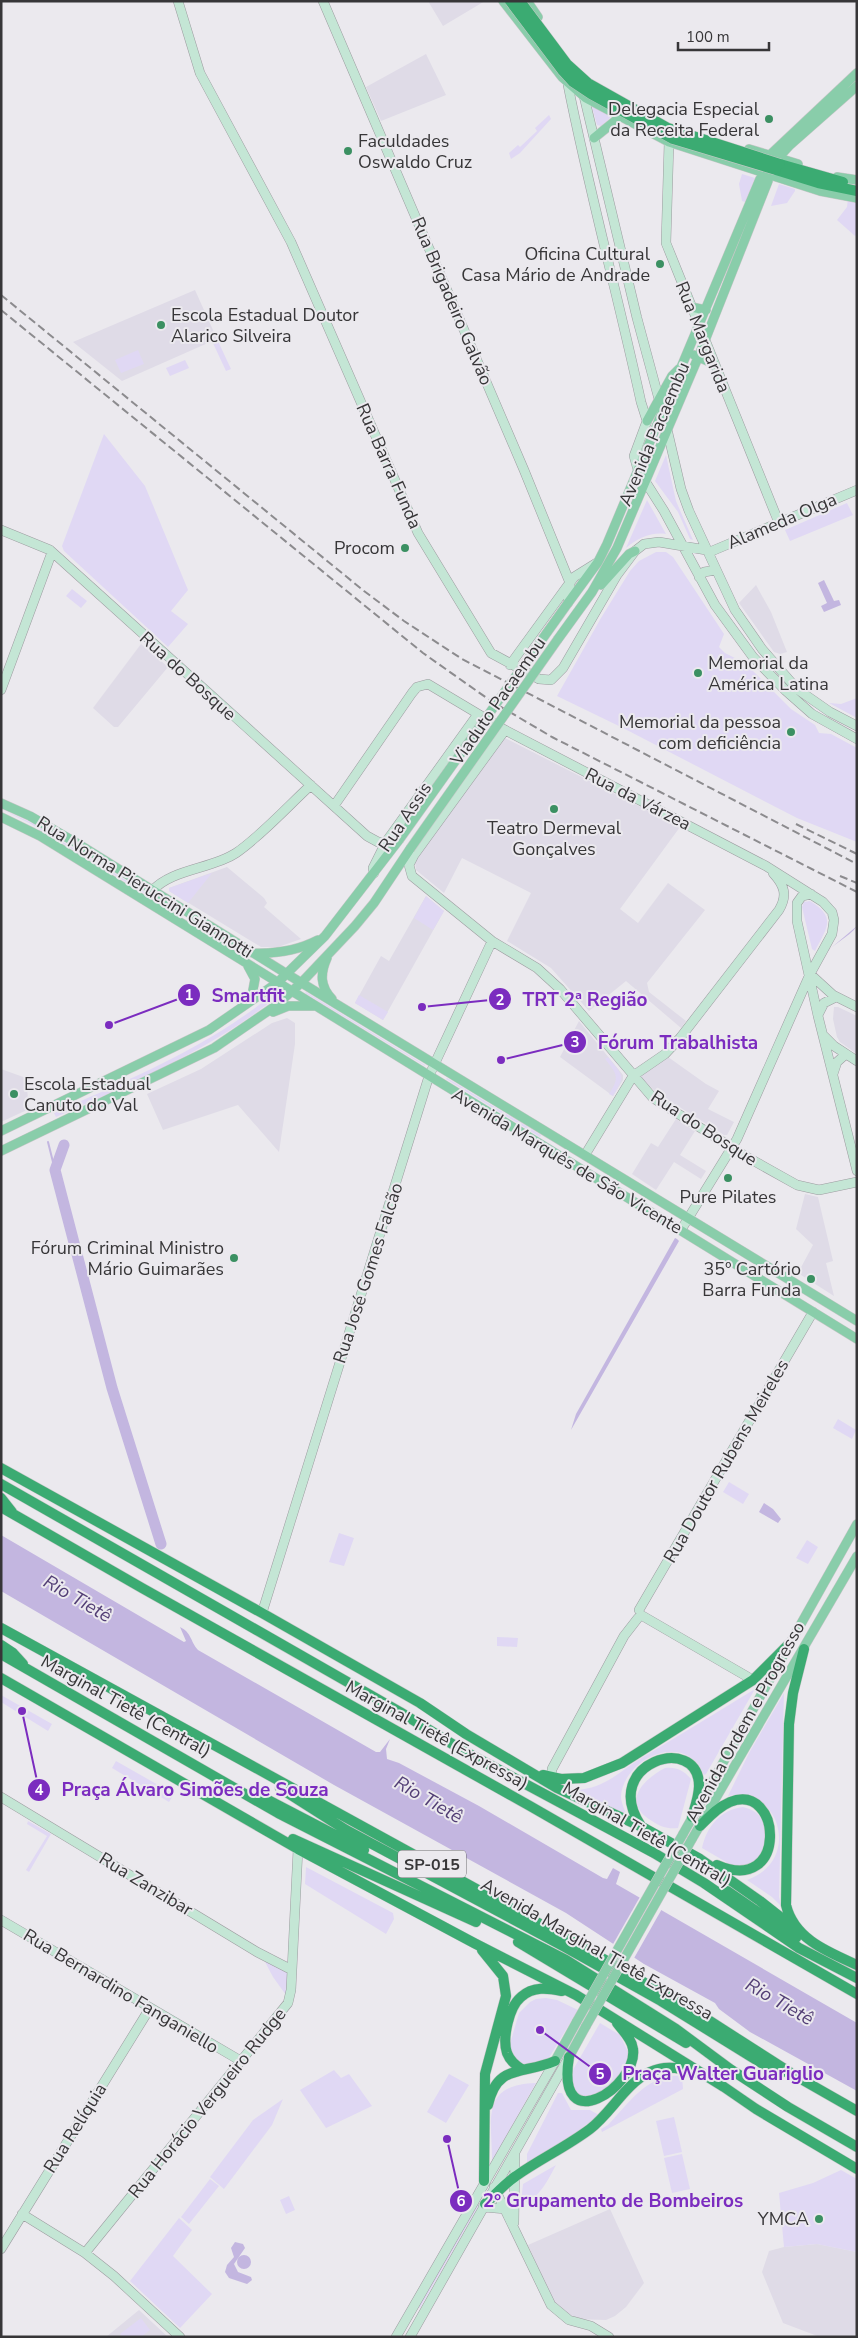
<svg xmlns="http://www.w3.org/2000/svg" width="858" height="2338" font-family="'Nunito Sans',sans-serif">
	<rect width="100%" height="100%" fill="#ebe9ee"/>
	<path fill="#dfdbe7" d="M428 1H485L443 26Z
		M426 54 446 95 381 121 366 87Z
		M195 290 217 339 122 381 73 342Z
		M756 585 771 612 787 652 780 654 774 652 739 603Z
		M141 644 168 667 118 727H114L93 708Z
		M505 738 680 827 620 909 638 923 668 883 705 910 647 983 649 992 686 1021 681 1028 626 981 589 1011 551 968 507 941 531 893 462 858 444 893 416 870 415 861Z
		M227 867 264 898 267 903 264 907 301 939 278 947H261L169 891V888Z
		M426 896 444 911 383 1020 355 1003 381 956 389 961Z
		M834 1007H838L857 1016V1054L840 1042 837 1037 833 1019Z
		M287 1018 295 1023V1044L279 1152 238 1105 163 1130 147 1094 201 1069 272 1023Z
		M579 1021 623 1075V1080L613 1096 560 1057Z
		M668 1057 706 1084 719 1091 708 1109 734 1122 727 1135H724L657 1093 640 1077Z
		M1 1069 26 1078 29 1109 1 1122Z
		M676 1119 695 1131 680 1155 706 1171 701 1179 674 1162 656 1190 632 1174 651 1143 658 1147Z
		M805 1194 818 1197 833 1261 826 1263 834 1296 798 1273 813 1245 796 1229Z
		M610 2209 644 2283 626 2307 615 2316 606 2320 573 2319 559 2308 552 2299 528 2245Z
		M817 2244 857 2252V2331L854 2337H820L783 2323 762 2272 769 2251 784 2247Z
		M139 2310 168 2337H106Z"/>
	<path fill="#e0d8f4" d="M591 103 610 114V118L601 126 597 125Z
		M549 115 551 119 520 153 511 159 509 153 518 145 520 147 537 131 535 128Z
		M742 174 755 178 745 202 742 201 739 184Z
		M779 184 795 189V191L787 203 771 206Z
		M848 198 857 200V234L855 236 837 220 847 207Z
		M217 339 231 369 226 371 212 341Z
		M138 350 144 364 121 373 115 360Z
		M185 360 189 368 170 376 166 368Z
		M104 434 145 486 188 590 171 611 188 624 168 647 64 551 62 546Z
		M666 455 676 501 693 540 690 539 678 512 655 481Z
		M647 500 666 534C651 532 638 538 626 548Z
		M847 503 853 515 790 541 785 530Z
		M656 552H666L673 557 724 634 719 647 725 653 735 658 738 666 743 668 748 666 791 709 815 725 819 733 831 734 857 748V842L797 818 623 728 557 696 601 618 630 571 639 561Z
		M72 589 87 601 81 608 66 596Z
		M857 698V718L829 703 841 704Z
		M1 809 32 823 158 900 157 901 31 824Z
		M212 873 188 903 169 891V888Z
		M426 896 444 911 433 930 414 918Z
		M810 901C836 917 828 926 815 951L812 949 802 907 804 902Z
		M306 992 425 1065V1066L305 993Z
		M274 993 278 996C212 1049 133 1083 56 1117L54 1113C130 1079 209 1047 274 993Z
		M359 995 388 1012 383 1020 355 1003Z
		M608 1057C623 1076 626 1075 613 1096L609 1094C620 1077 617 1074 605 1059Z
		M447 1078 541 1135 540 1137 446 1079Z
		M838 1419 856 1430 852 1439 833 1428Z
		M729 1482 749 1494 743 1504 723 1492Z
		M339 1533 354 1538 344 1566 329 1562Z
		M807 1540 818 1547 808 1564 796 1558Z
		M497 1637 518 1638 517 1647 497 1646Z
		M755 1689 706 1774 704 1775C702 1771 700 1765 696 1762 671 1736 623 1764 621 1796 621 1802 624 1809 627 1815L576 1790C607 1788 619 1771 643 1757 681 1734 718 1712 755 1689Z
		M784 1693 779 1897 781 1906 772 1897 747 1880C802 1861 780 1785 728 1796L749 1753Z
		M1 1695 52 1724 48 1731 1 1702Z
		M116 1761 174 1794 169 1802 112 1768Z
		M665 1768C677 1767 683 1770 691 1779L678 1828C667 1829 661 1827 652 1821 621 1803 642 1780 665 1768Z
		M743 1807C760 1811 767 1822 765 1840 765 1844 764 1849 762 1852 759 1857 755 1861 751 1865L733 1866 702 1848C707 1826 720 1810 743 1807Z
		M28 1821 51 1834 29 1872 26 1870 47 1836 27 1824Z
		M306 1867 393 1913 394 1919 386 1934 305 1884Z
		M264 1960 288 1973 286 1995 273 1977Z
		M546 1998 557 2000 578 2010 547 2061 531 2068 515 2063 509 2047 519 2013 530 2002 536 1999Z
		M600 2023 620 2035 629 2054 624 2071 603 2096 586 2101 575 2094 571 2078 574 2068Z
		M334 2070 341 2078 349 2074 372 2106 326 2128 300 2090Z
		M449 2074 469 2085 446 2123 427 2112Z
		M682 2076 683 2089 602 2132 601 2129 608 2125C629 2103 648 2073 682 2076Z
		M536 2083 492 2161C492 2118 480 2085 536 2083Z
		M558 2093H562L571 2110H590L599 2115 562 2143 527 2163V2154Z
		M283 2099 272 2125 224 2189 210 2177 253 2120Z
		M674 2117 682 2152 664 2156 656 2121Z
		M682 2154 690 2189 672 2193 664 2158Z
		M556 2165C549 2178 538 2202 521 2203L523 2184Z
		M841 2170 857 2179V2252L817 2244 784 2247 779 2193 813 2183Z
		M210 2179 219 2186 189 2224 181 2217Z
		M289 2196 295 2210 286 2214 280 2200Z
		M477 2203 479 2205 420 2308 418 2307Z
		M179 2218 192 2230 173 2256 212 2294 180 2328 130 2281Z
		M141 2318 150 2330 141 2337H123L120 2334Z"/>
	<path fill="#c3b6e0" d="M824 580 834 601 839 600 841 605 824 612 821 606 827 603 818 583Z
		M857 926C849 938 831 944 824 956 788 1018 765 1085 733 1149 717 1180 696 1209 677 1239L679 1241 571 1430 576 1414 675 1238 677 1239 732 1149 789 1023 825 953Z
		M764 1503 773 1509 781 1519 778 1523 759 1512Z
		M1 1535 184 1642 186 1641 180 1627C192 1633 190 1641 198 1650L376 1752H380L390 1739 386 1749 387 1759 399 1763 479 1806 603 1878 607 1879 613 1868 620 1872 616 1884 857 2023V2091L750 2032 719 2009 715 2003 644 1964 566 1913 334 1785 1 1591Z
		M235 2242 243 2244 245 2248 234 2264 238 2272 251 2277 252 2280 247 2284 229 2278 225 2272 227 2265 234 2257 231 2248Z
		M237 2262a7 7 0 1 1 14 0a7 7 0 1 1-14 0Z"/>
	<path fill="#ebe9ee" d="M641 1895 663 1907 633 1960 612 1946Z"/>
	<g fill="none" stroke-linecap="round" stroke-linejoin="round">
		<path stroke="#c3b6e0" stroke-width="2" d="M48 1142 55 1170"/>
		<path stroke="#c3b6e0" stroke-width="11" d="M64 1145 55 1170 112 1388 161 1544"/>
		<g stroke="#9d9ca0" stroke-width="10">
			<path id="secondary" d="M178 1 200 73 291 242 418 533 491 653 539 679 551 680 563 668 617 575 635 551 644 544 659 542 712 551 857 490
				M323 1 524 470 570 583 568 603
				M568 85C589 191 618 296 641 402L647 421 634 456 638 470 664 511 715 605 753 657 786 691 812 714 857 739
				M583 92 637 318 667 429 681 489 689 511 735 610 762 649 797 689 830 712 857 726
				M669 142 666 243 779 523
				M1 530 50 550 367 836 378 842H386
				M699 577 704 572 716 570
				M510 665 574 577 598 562
				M1 690 52 552
				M505 730 414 855 409 865 412 876 492 941 537 968 560 989 653 1098 747 1157 797 1185 819 1190 857 1182
				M334 806 412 693 417 687 428 684 505 730 766 866 823 902 832 912 834 920 832 934 810 974 737 1139 681 1230
				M374 873 373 868 386 842 478 714
				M152 891C171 869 212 869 236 853 261 836 288 806 311 785
				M811 894 802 896 797 903V921L818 1016 857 1171
				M810 974 833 995 857 1007
				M818 1015 824 1003 836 997
				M824 1036 834 1046 857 1061
				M833 1074 837 1062 846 1054
				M585 1155 633 1076 665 1054 680 1038 779 910C788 895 784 885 773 873
				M639 1610 813 1312
				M262 1613 429 1076 492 941
				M641 1615 753 1680
				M552 1778V1769L624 1636 638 1618
				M1 1797 257 1952 292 1970
				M1 1920 241 2061
				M494 2187 551 2305 569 2320 591 2326 609 2337
				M483 2207 506 2209
				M22 2214 85 2253 114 2276 180 2337
				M514 2223 515 2153
				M1 2249 150 2008
				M85 2253 288 2003 291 1990 298 1849
				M396 2337 555 2061
				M410 2337 569 2057"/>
		</g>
		<g stroke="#c7c7c7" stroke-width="10">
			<path id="primary" d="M503 1 562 77 586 98 669 142 820 191 857 198
				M527 1 538 17
				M594 138 620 117
				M749 149 798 164
				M771 154 857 73
				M780 156 790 145 857 86
				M837 177 857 180
				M691 307 706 310
				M694 355 714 364
				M647 421 672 376 679 369
				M601 585 629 554 635 551
				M568 603 598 562 607 544 760 179
				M558 639 592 592 617 548 700 353 768 181
				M1 803 30 816 80 845 287 974 857 1321
				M1 817 40 836 857 1339
				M253 953C277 954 297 951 318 940
				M327 958C320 974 320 986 332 999
				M248 966 255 979 251 1001
				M273 1012 288 1006H314
				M1 1131 209 1030 277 983 325 936 399 840
				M1 1151 214 1048 274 1007 301 983 355 926 374 903 410 849
				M683 1834 857 1524
				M692 1839 857 1556
				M569 2057 586 2026
				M555 2061 577 2021"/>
		</g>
		<g stroke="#c7c7c7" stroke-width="11">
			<path id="highway" d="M780 164 843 182
				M776 170 818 183 857 191
				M1 1468 262 1613 420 1703 466 1734 557 1788 642 1827 700 1859 760 1901 798 1931
				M1 1484 400 1712 462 1750 654 1853 704 1883 799 1948 857 1978
				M1 1498 12 1512
				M1 1507 142 1588 530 1806 857 1994
				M1 1628 593 1953 702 2016 794 2075 857 2111
				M1 1645 13 1653 23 1664
				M804 1649 793 1693 789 1724 786 1905C794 1939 828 1952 857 1965
				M1 1654 278 1813 566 1960 676 2029 730 2069 788 2107 857 2147
				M1 1678 298 1849 474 1943 576 1995 724 2087 756 2109 857 2169
				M543 1775 561 1779 584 1778 622 1763 753 1680 790 1643
				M280 1788 346 1830 565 1947 661 2001 771 2069 783 2072
				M264 1798 364 1850
				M641 1826C599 1763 699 1732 699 1786 699 1796 695 1807 692 1817
				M700 1826C709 1817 718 1807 730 1802 782 1781 789 1896 717 1865
				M293 1839 476 1922
				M727 1891 796 1938
				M518 1942 686 2043
				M482 1950 503 1976 506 1996 485 2074 484 2181
				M569 2057C555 2141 638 2086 633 2049 632 2039 623 2031 617 2023
				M523 2070C516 2066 510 2061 507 2053 502 2038 509 2007 521 1997 533 1986 548 1988 562 1991
				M488 2105C497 2063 523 2075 555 2061
				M485 2204C495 2195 504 2184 516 2176 540 2159 566 2147 590 2129 611 2113 626 2083 650 2072 665 2065 679 2067 694 2073"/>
		</g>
		<use href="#secondary" stroke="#c4e6d5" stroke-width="9"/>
		<use href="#primary" stroke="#89cdaa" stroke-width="9"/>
		<use href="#highway" stroke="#3bab72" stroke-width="10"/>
		<path stroke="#8c8b8e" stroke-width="2" stroke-dasharray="8 4" stroke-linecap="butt" d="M1 295 364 591 404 621 462 659 857 864
			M1 310 423 653 491 701 552 737 857 892
			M796 824 857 854
			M840 876 857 883"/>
		<g stroke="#c7c7c7" stroke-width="10" stroke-linecap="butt">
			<path id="primary-bridge" d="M399 840 568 603
				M410 849 558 639
				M577 2021 683 1834
				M586 2026 692 1839"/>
		</g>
		<g stroke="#c7c7c7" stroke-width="11" stroke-linecap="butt">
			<path id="highway-bridge" d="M510 1 562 70 573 82 591 94 673 139 776 170
				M520 1 567 64 588 83 668 128 780 164"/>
		</g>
		<use href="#primary-bridge" stroke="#89cdaa" stroke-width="9"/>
		<use href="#highway-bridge" stroke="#3bab72" stroke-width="10"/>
	</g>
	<g fill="#3b9062" stroke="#ebe9ee" stroke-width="2">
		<circle cx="769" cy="119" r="5"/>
		<circle cx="348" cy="151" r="5"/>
		<circle cx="660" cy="264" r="5"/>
		<circle cx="161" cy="325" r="5"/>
		<circle cx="405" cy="548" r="5"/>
		<circle cx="698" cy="673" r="5"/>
		<circle cx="791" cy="732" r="5"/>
		<circle cx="554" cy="809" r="5"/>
		<circle cx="14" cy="1094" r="5"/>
		<circle cx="728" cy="1178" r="5"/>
		<circle cx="234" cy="1258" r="5"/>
		<circle cx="811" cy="1279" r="5"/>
		<circle cx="819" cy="2219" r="5"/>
	</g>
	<g text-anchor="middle" stroke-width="4" stroke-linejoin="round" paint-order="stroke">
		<rect fill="#ebe9ee" stroke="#6d6c6f" stroke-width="1" x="398" y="1850.5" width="68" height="27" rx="4"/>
		<g font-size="16" font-weight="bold" fill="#373638">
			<text x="432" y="1870">SP-015</text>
		</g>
		<g font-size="18" fill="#373638" stroke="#ebe9ee" text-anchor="end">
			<text x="759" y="115">Delegacia Especial<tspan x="759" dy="21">da Receita Federal</tspan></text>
			<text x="358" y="147" text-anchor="start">Faculdades<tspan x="358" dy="21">Oswaldo Cruz</tspan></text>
			<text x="650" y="260">Oficina Cultural<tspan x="650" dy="21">Casa Mário de Andrade</tspan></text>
			<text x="171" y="321" text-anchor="start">Escola Estadual Doutor<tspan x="171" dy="21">Alarico Silveira</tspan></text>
			<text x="395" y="554">Procom</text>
			<text x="708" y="669" text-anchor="start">Memorial da<tspan x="708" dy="21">América Latina</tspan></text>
			<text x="781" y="728">Memorial da pessoa<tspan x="781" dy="21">com deficiência</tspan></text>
			<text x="554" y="834" text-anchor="middle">Teatro Dermeval<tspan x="554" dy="21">Gonçalves</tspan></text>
			<text x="24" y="1090" text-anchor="start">Escola Estadual<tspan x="24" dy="21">Canuto do Val</tspan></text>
			<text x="728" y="1203" text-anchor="middle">Pure Pilates</text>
			<text x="224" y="1254">Fórum Criminal Ministro<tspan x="224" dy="21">Mário Guimarães</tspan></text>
			<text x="801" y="1275">35º Cartório<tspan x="801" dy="21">Barra Funda</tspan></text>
			<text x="809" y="2225">YMCA</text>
		</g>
		<g font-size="18" fill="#373638" stroke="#ebe9ee">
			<text transform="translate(452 301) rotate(67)" y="6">Rua Brigadeiro Galvão</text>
			<text transform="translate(703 337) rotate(68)" y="6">Rua Margarida</text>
			<text transform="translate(654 434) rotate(-67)" y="6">Avenida Pacaembu</text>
			<text transform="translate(389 466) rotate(66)" y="6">Rua Barra Funda</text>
			<text transform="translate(782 521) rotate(-23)" y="6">Alameda Olga</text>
			<text transform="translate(188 676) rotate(42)" y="6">Rua do Bosque</text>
			<text transform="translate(498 701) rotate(-55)" y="6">Viaduto Pacaembu</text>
			<text transform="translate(638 799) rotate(27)" y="6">Rua da Várzea</text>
			<text transform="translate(405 817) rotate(-56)" y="6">Rua Assis</text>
			<text transform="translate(145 887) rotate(32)" y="6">Rua Norma Pieruccini Giannotti</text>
			<text transform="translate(704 1128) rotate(33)" y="6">Rua do Bosque</text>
			<text transform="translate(567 1161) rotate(31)" y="6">Avenida Marquês de São Vicente</text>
			<text transform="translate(368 1273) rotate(-72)" y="6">Rua José Gomes Falcão</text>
			<text transform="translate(726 1461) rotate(-60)" y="6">Rua Doutor Rubens Meireles</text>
			<text transform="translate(126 1706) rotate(29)" y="6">Marginal Tietê (Central)</text>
			<text transform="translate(745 1722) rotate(-61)" y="6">Avenida Ordem e Progresso</text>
			<text transform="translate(437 1735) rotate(29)" y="6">Marginal Tietê (Expressa)</text>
			<text transform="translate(647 1834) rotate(30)" y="6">Marginal Tietê (Central)</text>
			<text transform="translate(146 1884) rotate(31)" y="6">Rua Zanzibar</text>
			<text transform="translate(597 1949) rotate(30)" y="6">Avenida Marginal Tietê Expressa</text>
			<text transform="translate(121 1991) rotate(31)" y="6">Rua Bernardino Fanganiello</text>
			<text transform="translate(207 2103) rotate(-51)" y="6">Rua Horácio Vergueiro Rudge</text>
			<text transform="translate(75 2128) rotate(-58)" y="6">Rua Relíquia</text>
		</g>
		<g font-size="19" font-style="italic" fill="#523e75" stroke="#ebe9ee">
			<text transform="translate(78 1598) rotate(30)" y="7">Rio Tietê</text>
			<text transform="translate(429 1799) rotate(30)" y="7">Rio Tietê</text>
			<text transform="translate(780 2001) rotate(30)" y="7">Rio Tietê</text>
		</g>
	</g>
	<path fill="none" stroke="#7b2cbf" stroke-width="2" d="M109 1025L189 995M422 1007L500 999M501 1060L575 1042M22 1711L39 1790M540 2030L600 2074M447 2139L461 2201"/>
	<g fill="#7b2cbf" stroke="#ebe9ee" stroke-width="2">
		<circle cx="109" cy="1025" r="5"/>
		<circle cx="422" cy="1007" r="5"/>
		<circle cx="501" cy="1060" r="5"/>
		<circle cx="22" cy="1711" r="5"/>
		<circle cx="540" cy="2030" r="5"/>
		<circle cx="447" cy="2139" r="5"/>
		<circle cx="189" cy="995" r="12"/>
		<circle cx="500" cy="999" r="12"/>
		<circle cx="575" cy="1042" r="12"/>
		<circle cx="39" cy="1790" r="12"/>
		<circle cx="600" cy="2074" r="12"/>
		<circle cx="461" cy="2201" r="12"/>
	</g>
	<g font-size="15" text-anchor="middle" font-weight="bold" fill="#fff">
		<text x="189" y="1000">1</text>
		<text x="500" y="1005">2</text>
		<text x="575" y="1047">3</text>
		<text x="39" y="1795">4</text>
		<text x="600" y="2079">5</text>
		<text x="461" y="2206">6</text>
	</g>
	<g font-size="19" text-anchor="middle" font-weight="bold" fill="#7b2cbf" stroke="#ebe9ee" stroke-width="4" stroke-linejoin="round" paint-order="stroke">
		<text x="248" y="1002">Smartfit</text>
		<text x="585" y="1006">TRT 2ª Região</text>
		<text x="678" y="1049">Fórum Trabalhista</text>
		<text x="195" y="1796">Praça Álvaro Simões de Souza</text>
		<text x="723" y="2080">Praça Walter Guariglio</text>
		<text x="613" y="2207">2º Grupamento de Bombeiros</text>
	</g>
	<rect width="858" height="2338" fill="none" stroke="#373638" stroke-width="5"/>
	<path d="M678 42v8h91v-8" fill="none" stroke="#373638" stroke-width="2.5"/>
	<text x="686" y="42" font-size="15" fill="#373638" stroke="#ebe9ee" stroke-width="4" paint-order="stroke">100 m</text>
</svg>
